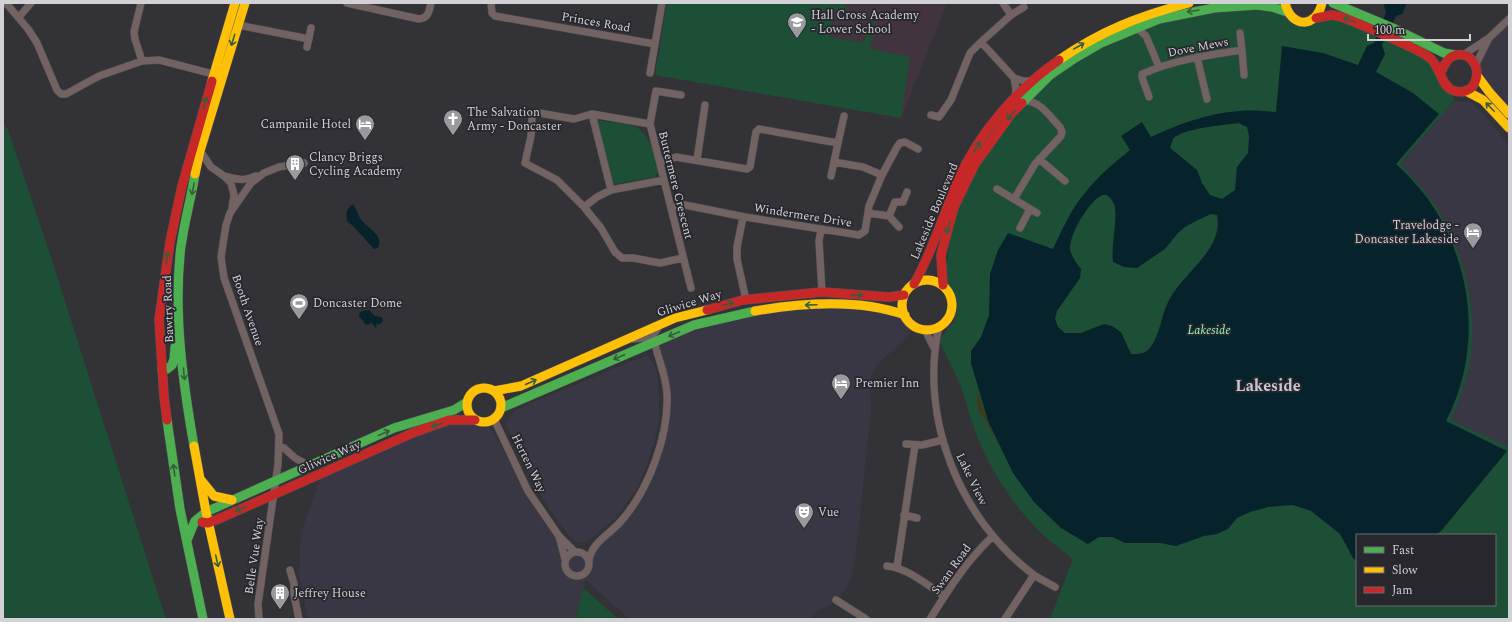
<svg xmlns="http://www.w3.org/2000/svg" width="1512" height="622" font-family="Spectral,serif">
	<rect width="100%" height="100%" fill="#333237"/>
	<path fill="#393743" d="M1509 19V113L1478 77 1481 53Z
		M1454 101 1471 102 1483 113 1509 146V447L1451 420 1460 398 1468 373 1471 352 1472 316 1467 282 1453 237 1436 207 1417 182 1400 164Z
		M832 304 904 315 916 327 899 345 881 361 875 368 871 377 870 384 871 410 855 561 851 579 845 590 833 603 818 611 810 619H629L586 580 583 588 576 619H308L299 575 301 533 323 472 415 432 469 413 487 422 536 503 574 551 581 552 587 557 619 524 652 470 668 393 654 342 737 314Z
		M648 356 654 365 657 374 659 399V421L654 444 646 466 637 489 615 519 588 541 577 543 572 539 557 520 541 496 529 473 506 426V421L517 409 637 359Z"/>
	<path fill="#41343f" d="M667 3H947L901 118 655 75Z"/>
	<path fill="#1c4f35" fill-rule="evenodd" d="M667 3H842L849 12 835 10 830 37 864 43 869 16 875 18 870 49 910 57 901 118 655 75Z
		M1257 5 1295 20 1335 15 1423 53 1452 90 1454 101 1400 164C1413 178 1427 192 1437 208 1463 250 1477 304 1471 353 1469 376 1460 398 1451 420L1509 447V619H1050L1073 559C1063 550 1050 542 1040 532 1010 502 987 465 973 425 968 413 966 399 961 387 955 371 945 356 940 340L948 328 954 322 957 311 956 299 945 279 954 207 1008 118 1075 58 1159 19ZM1357 535H1495V605H1357Z
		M596 120C605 122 629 123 636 127 652 135 654 158 658 173L655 177 614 184Z
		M3 122 8 130 49 251 166 619H3Z
		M583 588 587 591 618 619H576Z"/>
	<path fill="#40381d" d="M978 391 982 406 999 447 985 419C976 412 976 401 978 391Z"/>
	<path fill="#06232b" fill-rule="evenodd" d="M1385 3H1407L1402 14 1396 16 1382 45 1385 54 1376 72 1413 93 1439 114 1396 164C1411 178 1425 193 1436 211 1474 275 1481 353 1446 421L1507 451 1442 530 1436 535H1357V561L1353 558 1340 534 1311 511 1293 505 1268 507 1250 512 1237 518 1228 529 1217 534 1204 536 1176 546 1160 543H1125L1113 537H1099L1088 544 1061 528 1034 502 1013 473 988 421 971 363V351L981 337 989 315 990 274 998 250 1008 233 1053 249C1062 230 1071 209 1085 193 1098 176 1114 163 1130 150L1121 136 1142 122 1151 137C1179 124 1208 113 1239 111 1251 110 1263 111 1276 112L1282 46 1323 53 1358 65 1367 46 1374 43 1386 12 1384 5ZM1239 123 1247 127 1249 136 1248 153 1237 167 1235 190 1222 199 1210 195 1202 183 1197 170 1170 148C1171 145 1172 141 1173 139 1182 128 1225 125 1239 123ZM1103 195H1107C1111 199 1115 203 1115 208 1117 225 1111 244 1113 262L1124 267 1137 268 1165 249 1178 233 1185 227 1196 221 1211 214 1217 215C1224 249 1184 272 1169 300 1161 315 1161 333 1150 348 1145 354 1138 354 1131 354L1121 332 1112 326 1104 324 1081 333H1065L1058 327 1055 319 1057 311 1080 278 1081 269C1076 263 1070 254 1070 247 1071 232 1089 200 1103 195Z
		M353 204C356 208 357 213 360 218 366 228 385 235 378 248L374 249 353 226 347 221C346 213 346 209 353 204Z
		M366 310H369L375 316 381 317 383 319V321L379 325 377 323 376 328 372 323 366 325 359 316 360 312Z"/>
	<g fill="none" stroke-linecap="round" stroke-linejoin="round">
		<g stroke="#504f53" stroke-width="8">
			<path id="street" d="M6 3 28 29 37 43 57 90 61 94H66L99 76 142 61 159 60 213 74
				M141 3 134 32 135 39 142 61
				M347 3 419 19C429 18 429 11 431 3
				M491 3 492 13 495 16 655 44
				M1003 3 1011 15
				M19 17 31 3
				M238 25 309 39
				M1137 28 1146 36 1159 67
				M1240 33 1242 50
				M307 47 311 28
				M1463 55 1489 38 1509 19
				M1197 57 1207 99
				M1476 64 1488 40
				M650 73 662 3
				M1014 78 981 42 1011 15 1024 7
				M681 95 656 91 650 124 691 288
				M1149 97 1142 77V74C1174 60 1208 55 1242 50L1244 75
				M1015 99 1016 89 1014 78 1024 81H1033
				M592 114 611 190
				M931 115 939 117 951 100 970 53 981 42
				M650 124 592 114 574 119 539 113 534 114 532 118 531 136 525 163 557 180 584 207 601 228 615 252 622 258H633L660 263 683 258
				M838 143 844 116
				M201 152 211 167 224 176 231 183 234 195 232 208
				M1039 159 1065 181
				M697 160 705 105
				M660 162 676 157 747 169 750 167 756 132 759 129 838 143 831 176
				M834 162 863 167 882 175
				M224 176C237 179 243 182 256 176
				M997 189 1037 213
				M1014 199 1035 164 1061 136 1062 132 1060 127C1050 117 1040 100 1024 101
				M584 207 597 197 611 190 664 180
				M671 208 685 205 745 217 859 235 865 231 869 206 882 175 897 147 900 143 905 142 918 149
				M868 213 889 216 895 202H903L907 192
				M889 216 899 227
				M743 217 737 247V259L746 300
				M1020 228 1030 209
				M821 229 819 241 822 292
				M939 326C919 418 959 519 1034 575 1040 579 1048 583 1055 587
				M925 330 934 348
				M631 339 646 338 654 342
				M494 419 528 491 559 536 574 551
				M906 444 922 445 943 440
				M280 447 284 448 295 458 310 466
				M904 515 917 518
				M559 536 565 559
				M565 564a12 12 0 1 1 24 0a12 12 0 1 1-24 0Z
				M589 561C591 542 611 534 622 520 649 489 669 435 667 394 666 373 656 355 653 335L660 325
				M887 566C908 568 927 585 944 596
				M897 567 915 445
				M290 570 294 584V595L299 619
				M836 600 866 619
				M259 619 258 604 278 464 279 434 224 278 221 257 226 225 230 213 251 183 264 173 279 167 304 163
				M930 619C949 589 967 560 993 536
				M1005 619 1034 575"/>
		</g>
		<g stroke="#504f53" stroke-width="10">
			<path id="fast" d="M1333 3 1395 29 1444 53 1455 55
				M1022 103 1050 75 1075 58 1101 43 1159 19 1214 8 1257 5 1272 7 1287 12
				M162 369H167L172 365 174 359 175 347
				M501 408 694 325 755 311
				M167 420 180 509 203 619
				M194 446C183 383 174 318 180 255 182 230 191 200 195 174
				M187 540 195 521 206 512 394 428 454 410 467 402"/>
		</g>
		<g stroke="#504f53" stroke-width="10">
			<path id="slow" d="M1285 3C1291 28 1316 29 1322 3
				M1059 60C1101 31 1139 16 1189 3
				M1478 77 1490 93 1509 114
				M212 81 235 3
				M1466 91 1483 100 1509 128
				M195 174 200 151 245 3
				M902 305a25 25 0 1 1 50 0a25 25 0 1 1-50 0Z
				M755 311C801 303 860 299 905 315
				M467 405a17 17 0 1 1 34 0a17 17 0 1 1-34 0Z
				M494 391 521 386 675 318 707 310
				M194 446 206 512 230 619
				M201 480 214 496 232 500"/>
		</g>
		<g stroke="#504f53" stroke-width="10">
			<path id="jam" d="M1316 18 1332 15 1338 16C1359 23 1380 33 1400 42 1410 47 1421 51 1430 58 1440 67 1441 85 1452 90 1461 94 1472 91 1475 82 1482 66 1468 48 1451 57 1446 60 1444 66 1441 72
				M914 284C933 251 943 215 958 180 979 133 1016 90 1059 60
				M943 285 941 255 954 207 975 164 1011 114 1022 103
				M707 310 743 300 822 292 889 297 904 295
				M167 420 164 396 159 320 170 242 182 186 212 81
				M202 522 208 523 223 517 415 432 449 420H475"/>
		</g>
		<use href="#street" stroke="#726262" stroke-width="7"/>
		<use href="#fast" stroke="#4caf50" stroke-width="9"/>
		<use href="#slow" stroke="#ffc107" stroke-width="9"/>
		<use href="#jam" stroke="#c62828" stroke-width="9"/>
	</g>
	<defs><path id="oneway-shaft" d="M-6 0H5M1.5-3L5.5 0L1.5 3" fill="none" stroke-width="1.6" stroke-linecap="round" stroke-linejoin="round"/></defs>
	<g stroke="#365d3c">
		<use href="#oneway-shaft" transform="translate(1193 11) rotate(171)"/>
		<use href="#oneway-shaft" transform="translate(1349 20) rotate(-160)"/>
		<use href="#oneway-shaft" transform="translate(233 40) rotate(107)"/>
		<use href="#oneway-shaft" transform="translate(1079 46) rotate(-30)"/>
		<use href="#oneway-shaft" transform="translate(205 103) rotate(-74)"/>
		<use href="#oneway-shaft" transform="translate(1490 107) rotate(-134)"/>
		<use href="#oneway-shaft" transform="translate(1011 115) rotate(130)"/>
		<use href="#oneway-shaft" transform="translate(977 147) rotate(-57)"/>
		<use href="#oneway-shaft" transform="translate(193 189) rotate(101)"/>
		<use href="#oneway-shaft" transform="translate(948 228) rotate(105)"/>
		<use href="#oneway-shaft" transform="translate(167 258) rotate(-82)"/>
		<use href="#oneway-shaft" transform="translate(857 295) rotate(4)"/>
		<use href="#oneway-shaft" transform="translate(728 304) rotate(-14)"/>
		<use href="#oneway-shaft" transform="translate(811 305) rotate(178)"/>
		<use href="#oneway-shaft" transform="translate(674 334) rotate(157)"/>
		<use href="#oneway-shaft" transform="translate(619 357) rotate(157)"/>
		<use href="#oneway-shaft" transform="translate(184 374) rotate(84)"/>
		<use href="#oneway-shaft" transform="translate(531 382) rotate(-24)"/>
		<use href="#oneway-shaft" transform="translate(437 425) rotate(161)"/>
		<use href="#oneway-shaft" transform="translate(384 433) rotate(-24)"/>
		<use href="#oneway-shaft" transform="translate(174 470) rotate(-98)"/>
		<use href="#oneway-shaft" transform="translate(241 509) rotate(157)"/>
		<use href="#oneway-shaft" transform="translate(217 561) rotate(77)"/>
	</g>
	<defs>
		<g id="school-pin" transform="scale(1)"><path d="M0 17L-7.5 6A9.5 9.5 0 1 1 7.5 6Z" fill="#9a999e" stroke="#28272e"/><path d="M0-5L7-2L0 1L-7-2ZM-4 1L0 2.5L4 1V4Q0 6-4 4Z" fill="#fff"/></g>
		<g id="church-pin" transform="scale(1)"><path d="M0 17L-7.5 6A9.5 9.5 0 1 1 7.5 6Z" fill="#9a999e" stroke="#28272e"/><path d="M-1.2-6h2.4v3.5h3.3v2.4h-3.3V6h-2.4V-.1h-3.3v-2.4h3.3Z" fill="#fff"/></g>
		<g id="hotel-pin" transform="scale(1)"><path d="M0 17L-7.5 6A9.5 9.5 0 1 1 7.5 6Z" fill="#9a999e" stroke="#28272e"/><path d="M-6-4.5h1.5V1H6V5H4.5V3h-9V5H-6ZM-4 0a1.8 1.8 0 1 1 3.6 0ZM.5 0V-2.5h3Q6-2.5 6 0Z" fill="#fff"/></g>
		<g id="building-pin" transform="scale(1)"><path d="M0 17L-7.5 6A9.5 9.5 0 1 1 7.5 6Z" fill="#9a999e" stroke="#28272e"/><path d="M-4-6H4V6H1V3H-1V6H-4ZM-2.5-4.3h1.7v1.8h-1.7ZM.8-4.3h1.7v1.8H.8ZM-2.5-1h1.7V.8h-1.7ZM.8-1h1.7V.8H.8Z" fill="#fff"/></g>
		<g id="stadium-pin" transform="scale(1)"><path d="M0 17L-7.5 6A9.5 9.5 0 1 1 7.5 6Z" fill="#9a999e" stroke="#28272e"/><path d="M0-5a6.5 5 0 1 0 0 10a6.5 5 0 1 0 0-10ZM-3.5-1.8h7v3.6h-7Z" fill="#fff"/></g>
		<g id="theatre-pin" transform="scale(1)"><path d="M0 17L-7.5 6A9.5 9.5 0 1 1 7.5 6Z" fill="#9a999e" stroke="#28272e"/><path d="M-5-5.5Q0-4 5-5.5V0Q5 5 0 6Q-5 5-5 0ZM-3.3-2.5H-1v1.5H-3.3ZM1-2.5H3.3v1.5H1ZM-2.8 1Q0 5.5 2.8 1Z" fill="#fff"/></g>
	</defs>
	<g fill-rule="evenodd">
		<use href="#school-pin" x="797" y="22"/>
		<use href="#church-pin" x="453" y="119"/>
		<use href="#hotel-pin" x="365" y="124"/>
		<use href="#building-pin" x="295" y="164"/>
		<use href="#hotel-pin" x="1473" y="232"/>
		<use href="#stadium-pin" x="299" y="303"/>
		<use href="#hotel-pin" x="841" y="383"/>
		<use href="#theatre-pin" x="804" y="512"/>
		<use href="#building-pin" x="280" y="593"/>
	</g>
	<g text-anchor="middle" stroke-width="3.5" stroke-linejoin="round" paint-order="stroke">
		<g font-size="12" fill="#d2d1d6" stroke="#28272e" text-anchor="start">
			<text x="811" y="19">Hall Cross Academy<tspan x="811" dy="14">- Lower School</tspan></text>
			<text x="467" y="116">The Salvation<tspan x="467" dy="14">Army - Doncaster</tspan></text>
			<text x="351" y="128" text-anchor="end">Campanile Hotel</text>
			<text x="309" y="161">Clancy Briggs<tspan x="309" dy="14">Cycling Academy</tspan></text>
			<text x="1459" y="229" text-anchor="end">Travelodge -<tspan x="1459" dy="14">Doncaster Lakeside</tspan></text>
			<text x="313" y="307">Doncaster Dome</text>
			<text x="855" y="387">Premier Inn</text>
			<text x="818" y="516">Vue</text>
			<text x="294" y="597">Jeffrey House</text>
		</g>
		<g font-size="12" fill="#d2d1d6" stroke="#28272e">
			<text transform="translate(596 22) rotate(10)" y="4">Princes Road</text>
			<text transform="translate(1198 47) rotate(-11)" y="4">Dove Mews</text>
			<text transform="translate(676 185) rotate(76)" y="4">Buttermere Crescent</text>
			<text transform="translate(934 211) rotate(-67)" y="4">Lakeside Boulevard</text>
			<text transform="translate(803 215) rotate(9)" y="4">Windermere Drive</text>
			<text transform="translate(689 303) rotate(-17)" y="4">Gliwice Way</text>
			<text transform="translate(168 309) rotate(-92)" y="4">Bawtry Road</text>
			<text transform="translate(248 310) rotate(71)" y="4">Booth Avenue</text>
			<text transform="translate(329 457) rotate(-24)" y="4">Gliwice Way</text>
			<text transform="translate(529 463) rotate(64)" y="4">Herten Way</text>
			<text transform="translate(972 479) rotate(64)" y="4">Lake View</text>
			<text transform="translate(254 556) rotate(-82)" y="4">Belle Vue Way</text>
			<text transform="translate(951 569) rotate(-54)" y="4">Swan Road</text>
		</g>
		<g font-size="12" font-style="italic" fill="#8ffabc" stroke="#28272e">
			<text x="1209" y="334">Lakeside</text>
		</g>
		<g font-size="16" font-weight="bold" fill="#c8c6d0" stroke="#28272e">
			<text x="1268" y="391">Lakeside</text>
		</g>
	</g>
	<rect width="1512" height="622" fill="none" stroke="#d2d1d6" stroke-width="8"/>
	<rect x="1356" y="534" width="140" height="72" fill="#28272e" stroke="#6c6b71"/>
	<rect x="1364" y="547" width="20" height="6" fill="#4caf50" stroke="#6c6b71"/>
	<text x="1392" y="554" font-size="12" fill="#d2d1d6">Fast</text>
	<rect x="1364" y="567" width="20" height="6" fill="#ffc107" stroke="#6c6b71"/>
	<text x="1392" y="574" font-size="12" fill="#d2d1d6">Slow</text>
	<rect x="1364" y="587" width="20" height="6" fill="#c62828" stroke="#6c6b71"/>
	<text x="1392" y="594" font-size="12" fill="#d2d1d6">Jam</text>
	<path d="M1368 34v6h102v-6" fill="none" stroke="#d2d1d6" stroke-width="2"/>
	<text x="1374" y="34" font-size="12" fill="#d2d1d6" stroke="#28272e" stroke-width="3" paint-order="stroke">100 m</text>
</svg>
